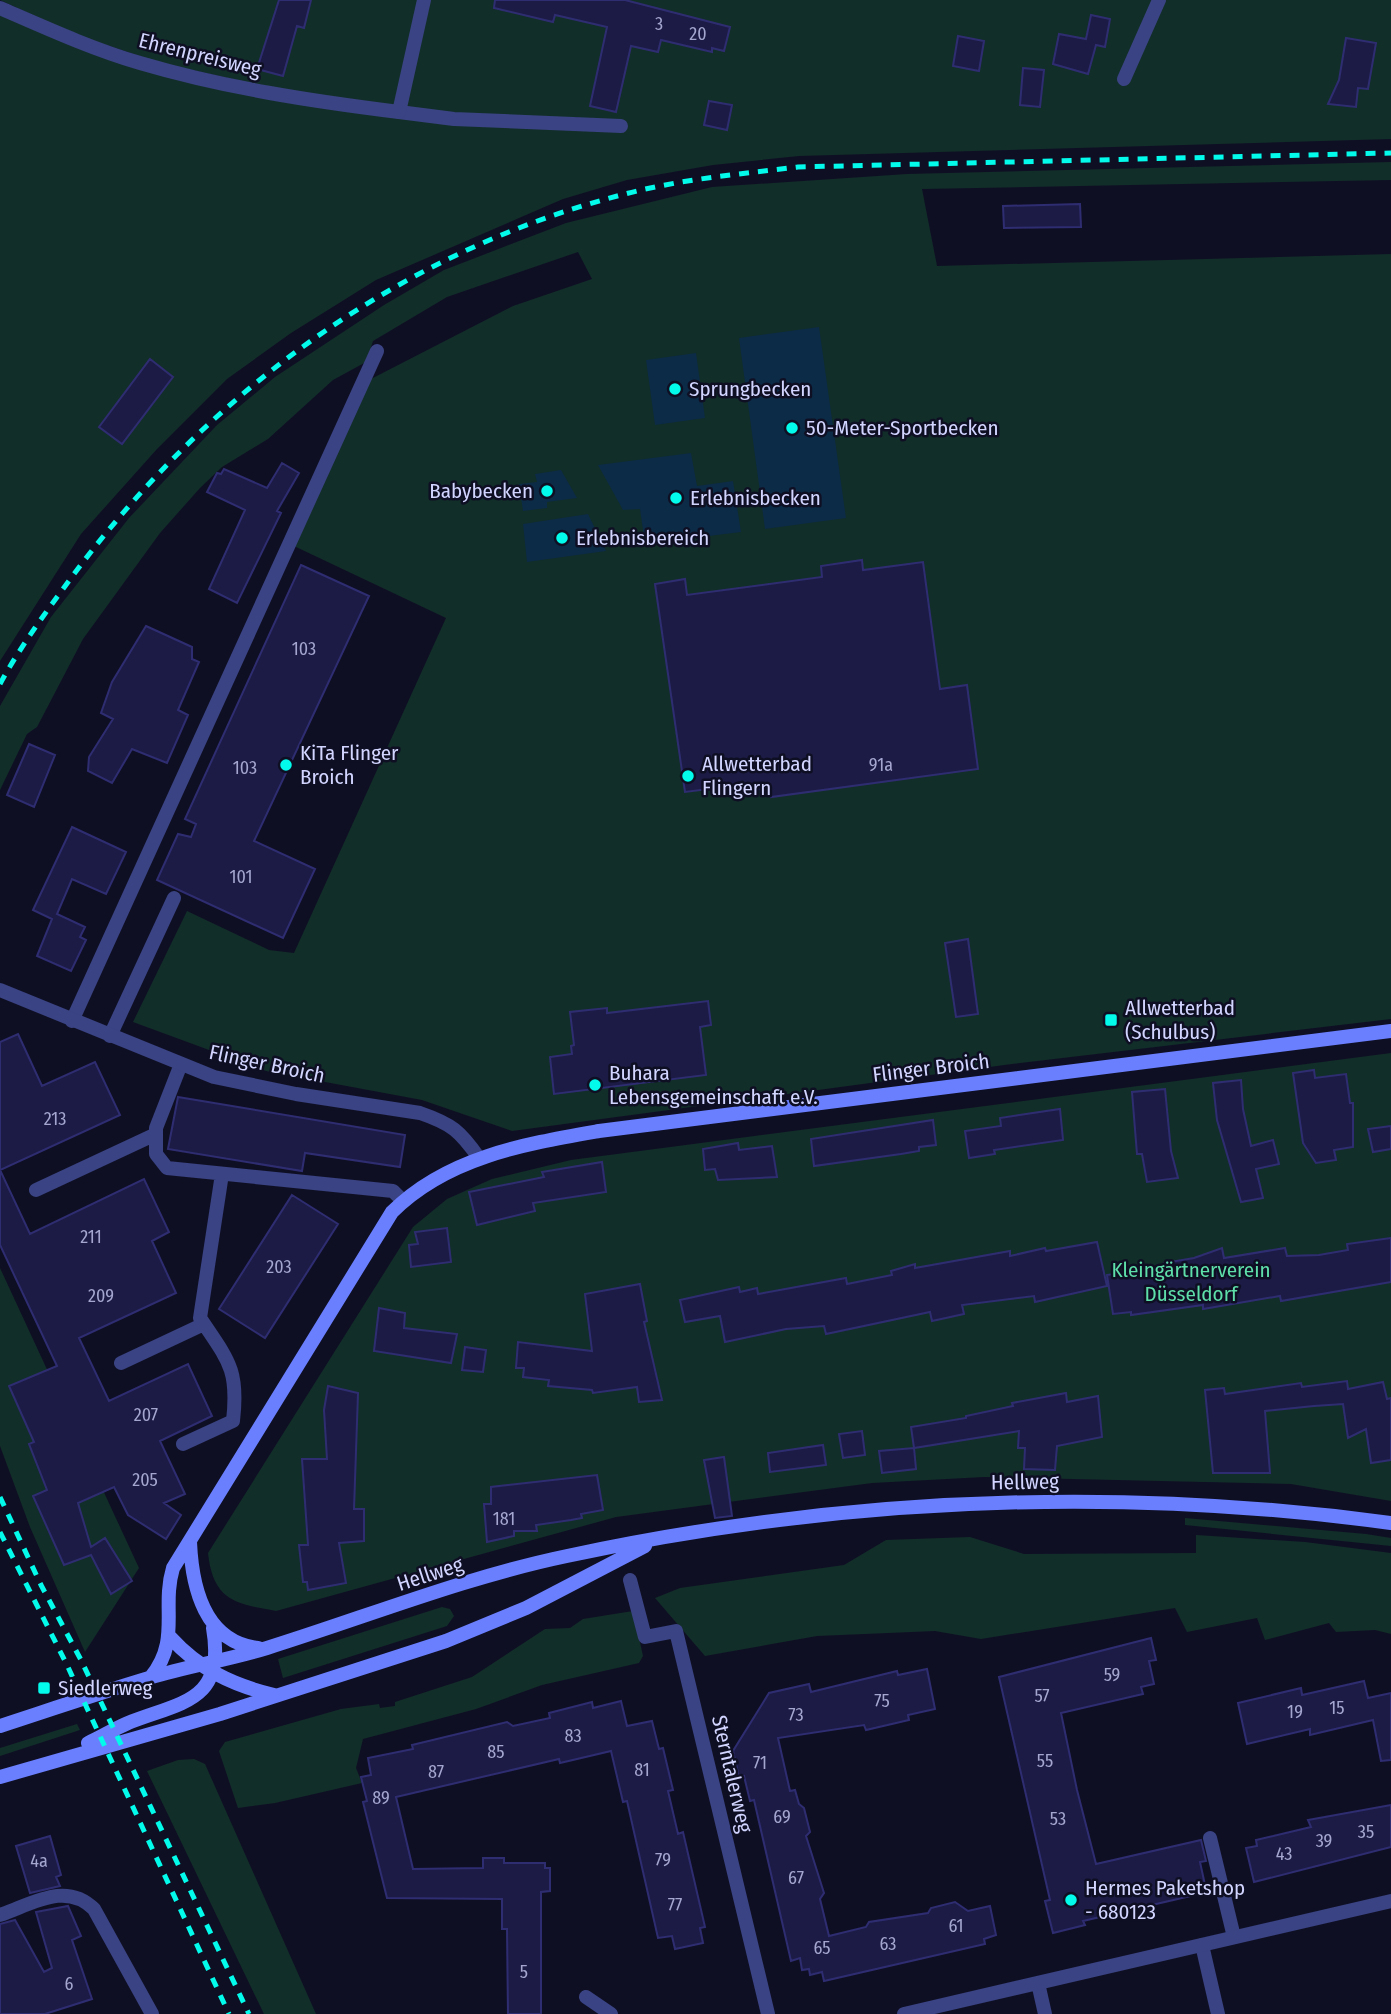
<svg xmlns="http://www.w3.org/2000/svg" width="1391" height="2014" font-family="'Fira Sans Condensed',sans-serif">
	<rect width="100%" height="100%" fill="#0f0f24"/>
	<path fill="#122e29" d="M0 0H1391V139L799 156 713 165 627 180 563 199 376 280 291 333 227 379 157 449 81 534 0 661V14L75 47 153 71 251 94 452 123 612 131 577 117H471L295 93 161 63 76 35Z
		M1391 162V180L922 189 937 266 1391 254V1019L1012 1064 512 1131 422 1100 266 1071 133 1022 187 911 269 950 294 953 446 618 294 546 369 380 513 306 592 279 578 252 447 297 373 341 366 362 333 380 268 439 222 467 200 488 160 533 83 639 37 727 27 734 0 790V706L51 617 129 518 217 425 275 377 384 305 444 270 566 223 712 187 907 174Z
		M1391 1053V1501L1291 1484 984 1477 872 1483 616 1517 276 1611C235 1604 213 1600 208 1553L413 1227 447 1199 492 1179 571 1160Z
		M0 1268 139 1568 85 1652 30 1527 0 1446Z
		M1185 1518 1366 1534 1391 1538V1546L1185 1525Z
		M1196 1535 1305 1542 1391 1553V1634L1375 1630 1336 1632 1329 1623 1265 1640 1257 1618 1187 1632 1175 1608 981 1639 935 1631 817 1636 705 1656 655 1598 680 1588 844 1565 886 1540 970 1537 1024 1554 1196 1553Z
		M442 1607 450 1609 454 1616 447 1626 283 1678 278 1659Z
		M633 1611 643 1656 639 1663 542 1685 476 1709 363 1739 356 1768 362 1783 275 1803 238 1808 219 1751 225 1742 341 1709 379 1704 380 1708 395 1706V1702L472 1677 545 1629 570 1628 583 1619Z
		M77 1724 80 1730 0 1756V1748Z
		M194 1759 205 1764 316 2014H264L147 1771 178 1760Z"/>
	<path fill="#0c2b46" d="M819 327 846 518 765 529 739 338Z
		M696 353 705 418 655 425 646 360Z
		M691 453 697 486 733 481 741 532 645 544 640 509 623 510 598 465Z
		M561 470 577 498 547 502V508L523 511 519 484 537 482 535 474Z
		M588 514 606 551 527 562 523 524Z"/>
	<path fill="#1c1b45" stroke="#2f2d71" stroke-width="2" d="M279 0H311L304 28 297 26 283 76 257 69Z
		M495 0H625L730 27 724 51 712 48V52L661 40 658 52 631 46 616 112 590 106 607 27 555 15 553 22 494 8Z
		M1091 15 1110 19 1105 47 1096 45 1088 74 1053 64 1059 34 1086 39Z
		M958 36 984 41 979 71 953 66Z
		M1346 38 1376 43 1368 89 1358 88 1356 107 1328 104 1339 80Z
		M1023 68 1044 70 1040 107 1020 105Z
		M709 101 732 105 727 130 704 125Z
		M1080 204 1081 227 1004 228 1003 206Z
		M150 359 173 377 122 444 99 427Z
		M282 463 299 473 277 511 281 513 237 603 209 589 245 510 207 492 217 473 221 474 224 469 267 488Z
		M862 560 863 570 923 562 940 689 967 685 978 769 771 797 770 788 726 793 725 787 685 792 655 584 685 579 687 595 822 577 821 566Z
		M301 565 369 596 254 841 315 869 283 938 157 880 178 834 191 837 196 824 185 819Z
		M146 626 192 647V659L199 662 178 710 188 715 167 763 132 749 112 783 88 771 89 757 113 719 101 713 112 682Z
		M29 744 55 755 34 807 7 795Z
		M72 827 126 852 106 894 72 879 57 914 85 927 80 937 86 940 71 971 37 956 52 919 33 910Z
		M968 939 978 1014 956 1017 945 943Z
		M708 1001 711 1025 700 1027 706 1075 554 1094 550 1057 572 1054 571 1046 574 1045 570 1012 607 1008V1013Z
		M18 1034 42 1086 95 1062 120 1115 0 1170 30 1234 144 1179 169 1232 152 1241 176 1293 79 1338 109 1401 188 1364 212 1416 160 1441 185 1494 164 1503 181 1515 166 1539 128 1515 114 1487 78 1503 91 1547 105 1538 132 1581 111 1594 91 1555 64 1565 33 1496 47 1490 29 1444 34 1442 9 1386 57 1366 0 1245V1042Z
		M1314 1070 1315 1078 1346 1074 1350 1103H1353V1147L1334 1150 1336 1160 1316 1163 1303 1143 1293 1073Z
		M1241 1080 1243 1109 1251 1146 1273 1140 1279 1164 1256 1169 1263 1198 1241 1202 1217 1120 1213 1083Z
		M1165 1089 1171 1151 1178 1178 1147 1182 1142 1154H1137L1132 1092Z
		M178 1097 405 1135 400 1167 305 1153 302 1171 168 1149Z
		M1060 1109 1063 1140 994 1150 995 1154 969 1158 965 1131 1001 1126 1000 1118Z
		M933 1120 936 1145 919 1147V1151L901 1154 814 1166 811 1139Z
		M1391 1126V1149L1373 1152 1368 1129Z
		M738 1143 739 1150 772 1146 777 1177 718 1180 715 1169 705 1170 703 1149Z
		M602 1162 606 1192 533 1203 535 1211 477 1225 469 1192 544 1177 542 1172Z
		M292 1195 338 1224 265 1338 219 1309Z
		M447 1228 451 1262 411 1267 409 1245 418 1244 415 1232Z
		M1391 1238V1282L1281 1301 1280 1296 1203 1309V1305L1131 1315V1312L1113 1314 1107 1275 1164 1266V1263L1194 1258 1222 1248 1224 1258 1285 1248 1287 1256 1319 1255 1348 1250 1347 1244Z
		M1097 1242 1107 1286 1035 1302 1034 1296 962 1305 964 1314 932 1321 930 1312 826 1334 824 1326 786 1329 725 1342 720 1316 685 1322 680 1300 739 1287 740 1292 757 1288 758 1294 846 1278 847 1284 892 1275 891 1271 915 1264V1268L1010 1251V1256L1045 1248 1046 1251Z
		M640 1284 647 1321 644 1322 662 1400 639 1402 637 1387 593 1393 592 1390 548 1386 549 1380 523 1377 524 1368H516L518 1342 592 1351 585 1294Z
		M379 1308 405 1313 404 1328 457 1334 451 1363 374 1351Z
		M465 1347 486 1350 483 1372 462 1370Z
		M1347 1381 1348 1389 1383 1382 1387 1399 1391 1398V1460L1371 1463 1366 1429 1348 1438 1343 1404 1314 1406 1265 1411 1270 1473H1213L1205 1390 1224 1388 1225 1394 1301 1383 1302 1387Z
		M328 1386 358 1393 354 1509H364V1541L339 1543 346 1583 308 1590 307 1582H303L299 1545H308L302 1459H327L324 1410Z
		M1066 1393 1067 1402 1098 1396 1102 1437 1057 1446 1055 1470 1024 1469 1025 1448H1018L1019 1431 914 1448 911 1427 966 1418V1416L1013 1406 1012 1403Z
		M862 1431 865 1455 843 1458 839 1434Z
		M823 1445 826 1465 770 1472 768 1453Z
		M914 1448 916 1469 882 1473 879 1451Z
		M724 1457 732 1516 715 1518 704 1460Z
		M597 1475 603 1510 581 1514 582 1518 571 1520 536 1525 537 1531H514V1536L487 1542 484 1504H491V1487Z
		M1151 1638 1156 1660 1149 1661 1154 1684 1141 1687 1143 1694 1061 1713 1077 1790 1096 1864 1201 1840 1206 1861 1200 1862 1205 1885 1193 1888 1195 1895 1083 1921 1085 1925 1053 1933 1045 1901 1050 1900 999 1677Z
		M927 1669 935 1709 908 1715 909 1720 866 1730 864 1725 778 1738 790 1791 795 1790 799 1804 804 1808 810 1832 806 1836 824 1893 820 1899 829 1936 866 1927 869 1922 928 1913 931 1908 955 1902 968 1911 990 1906 996 1935 984 1939 985 1944 824 1981 822 1972 810 1975 809 1969 802 1970 800 1958 791 1961 754 1800 750 1801 744 1776 739 1777 733 1751 769 1693 809 1684 811 1692 897 1671 898 1675Z
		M1364 1681 1368 1698 1391 1693V1760L1381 1761 1373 1720 1310 1735V1729L1247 1744 1238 1703 1301 1688 1302 1695Z
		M621 1701 627 1726 652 1721 659 1749 663 1748 673 1790 668 1791 678 1834 683 1832 705 1927 700 1928 703 1943 675 1949 672 1936 658 1938 627 1801 623 1802 611 1751 560 1763 559 1759 396 1797 413 1869 483 1868V1858H504V1863H545V1868H550V1891L541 1892V2014H508L507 1929H502V1899L387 1898 363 1802 367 1801 361 1777 371 1775 368 1758 413 1749 412 1745 507 1722 513 1726 550 1718 549 1713 592 1702 593 1708Z
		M1391 1805V1847L1254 1882 1246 1848 1257 1846 1256 1840 1311 1827 1308 1820Z
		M50 1836 61 1875 56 1877 60 1886 30 1893 16 1846Z
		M68 1906 81 1936 72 1940 92 1999 45 2014H0V1924L15 1920 44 1972 52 1968 36 1912Z"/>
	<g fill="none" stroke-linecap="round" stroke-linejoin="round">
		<path stroke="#3a4383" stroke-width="14" d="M1124 79 1159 0
			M399 112 454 119 621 126
			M72 1021 377 351
			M110 1036 174 898
			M181 1064 156 1128V1154L167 1168 393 1191 403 1201
			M36 1190 156 1134
			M121 1363 204 1324
			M183 1444 233 1421C239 1369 228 1360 200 1318L222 1174
			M1210 1838 1234 1937
			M1202 1945 1218 2014
			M586 1997 611 2014"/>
		<path stroke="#3a4383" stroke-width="14" d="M0 8C46 28 92 49 140 63 225 88 311 101 399 112L424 0
			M0 990 214 1077 296 1094 420 1113C452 1124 460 1131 479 1158
			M630 1580 645 1637 676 1631 768 2014
			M0 1915C32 1904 66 1881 94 1909L152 2014
			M1038 1983 1045 2014
			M904 2014 1391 1901"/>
		<path stroke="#6a7ffe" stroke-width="14" d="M190 1542C192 1588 205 1642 258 1648
			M170 1637C199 1669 232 1685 274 1695
			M151 1677C181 1640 161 1608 173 1568L392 1212C447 1157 525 1144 599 1131L1391 1031
			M0 1726C49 1710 99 1693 149 1678 188 1666 228 1660 267 1648 366 1617 466 1577 567 1556 838 1498 1116 1486 1391 1523
			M88 1743C101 1737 114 1729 128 1723 181 1702 226 1702 213 1628
			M0 1777 220 1714 446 1641 526 1608 645 1546"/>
		<path stroke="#02fbeb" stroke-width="5" stroke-dasharray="10 9" stroke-linecap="butt" d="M0 684C20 647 46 612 71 578 208 393 400 251 625 194 682 179 740 174 798 167L1391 153
			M0 1497 41 1585 81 1660 249 2014
			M0 1532 67 1665 229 2014"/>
	</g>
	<g fill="#02fbeb" stroke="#0f0f24" stroke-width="2.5">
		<circle cx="675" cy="389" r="7"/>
		<circle cx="792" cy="428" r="7"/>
		<circle cx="547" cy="491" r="7"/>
		<circle cx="676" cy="498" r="7"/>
		<circle cx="562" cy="538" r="7"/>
		<circle cx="286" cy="765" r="7"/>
		<circle cx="688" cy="776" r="7"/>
		<rect x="1104" y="1013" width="14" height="14" rx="3.5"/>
		<circle cx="595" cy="1085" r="7"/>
		<rect x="37" y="1681" width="14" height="14" rx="3.5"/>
		<circle cx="1071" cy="1900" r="7"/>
	</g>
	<g text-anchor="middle" stroke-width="5" stroke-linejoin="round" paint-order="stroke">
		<g font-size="18" fill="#a4a6d0">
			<text x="659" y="30">3</text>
			<text x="698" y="40">20</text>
			<text x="304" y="655">103</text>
			<text x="881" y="771">91a</text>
			<text x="245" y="774">103</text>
			<text x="241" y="883">101</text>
			<text x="55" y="1125">213</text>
			<text x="91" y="1243">211</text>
			<text x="279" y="1273">203</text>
			<text x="101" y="1302">209</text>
			<text x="146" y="1421">207</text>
			<text x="145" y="1486">205</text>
			<text x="504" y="1525">181</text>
			<text x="1112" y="1681">59</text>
			<text x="1042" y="1702">57</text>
			<text x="882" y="1707">75</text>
			<text x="1337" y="1714">15</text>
			<text x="1295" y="1718">19</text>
			<text x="796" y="1721">73</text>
			<text x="573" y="1742">83</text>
			<text x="496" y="1758">85</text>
			<text x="1045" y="1767">55</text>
			<text x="760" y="1769">71</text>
			<text x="642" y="1776">81</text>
			<text x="436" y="1778">87</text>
			<text x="381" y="1804">89</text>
			<text x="782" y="1823">69</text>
			<text x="1058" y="1825">53</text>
			<text x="1366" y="1838">35</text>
			<text x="1324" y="1847">39</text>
			<text x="1284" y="1860">43</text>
			<text x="663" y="1866">79</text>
			<text x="39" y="1867">4a</text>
			<text x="796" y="1884">67</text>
			<text x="675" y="1911">77</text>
			<text x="956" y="1932">61</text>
			<text x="888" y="1950">63</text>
			<text x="822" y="1954">65</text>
			<text x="524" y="1978">5</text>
			<text x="69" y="1990">6</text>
		</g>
		<g font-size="21" fill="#d2d5ff" stroke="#0f0f24">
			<text transform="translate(200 55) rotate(14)" y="7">Ehrenpreisweg</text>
			<text transform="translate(267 1064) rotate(12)" y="7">Flinger Broich</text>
			<text transform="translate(931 1068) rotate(-7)" y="7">Flinger Broich</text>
			<text transform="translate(1025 1482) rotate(-1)" y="7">Hellweg</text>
			<text transform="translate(430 1574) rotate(-18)" y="7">Hellweg</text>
			<text transform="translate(732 1774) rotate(77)" y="7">Sterntalerweg</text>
		</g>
		<g font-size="21" fill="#d2d5ff" stroke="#0f0f24" text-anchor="start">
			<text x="689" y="396">Sprungbecken</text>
			<text x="806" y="435">50-Meter-Sportbecken</text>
			<text x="533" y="498" text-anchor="end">Babybecken</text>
			<text x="690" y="505">Erlebnisbecken</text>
			<text x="576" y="545">Erlebnisbereich</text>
			<text x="300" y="760">KiTa Flinger<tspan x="300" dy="24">Broich</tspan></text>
			<text x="702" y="771">Allwetterbad<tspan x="702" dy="24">Flingern</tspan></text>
			<text x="1125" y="1015">Allwetterbad<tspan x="1125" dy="24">(Schulbus)</tspan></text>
			<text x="609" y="1080">Buhara<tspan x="609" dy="24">Lebensgemeinschaft e.V.</tspan></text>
			<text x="58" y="1695">Siedlerweg</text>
			<text x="1085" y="1895">Hermes Paketshop<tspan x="1085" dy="24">- 680123</tspan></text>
		</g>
		<g font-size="21" fill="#5edfa9" stroke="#0f0f24">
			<text x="1191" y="1277">Kleingärtnerverein<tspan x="1191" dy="24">Düsseldorf</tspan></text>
		</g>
	</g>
</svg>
